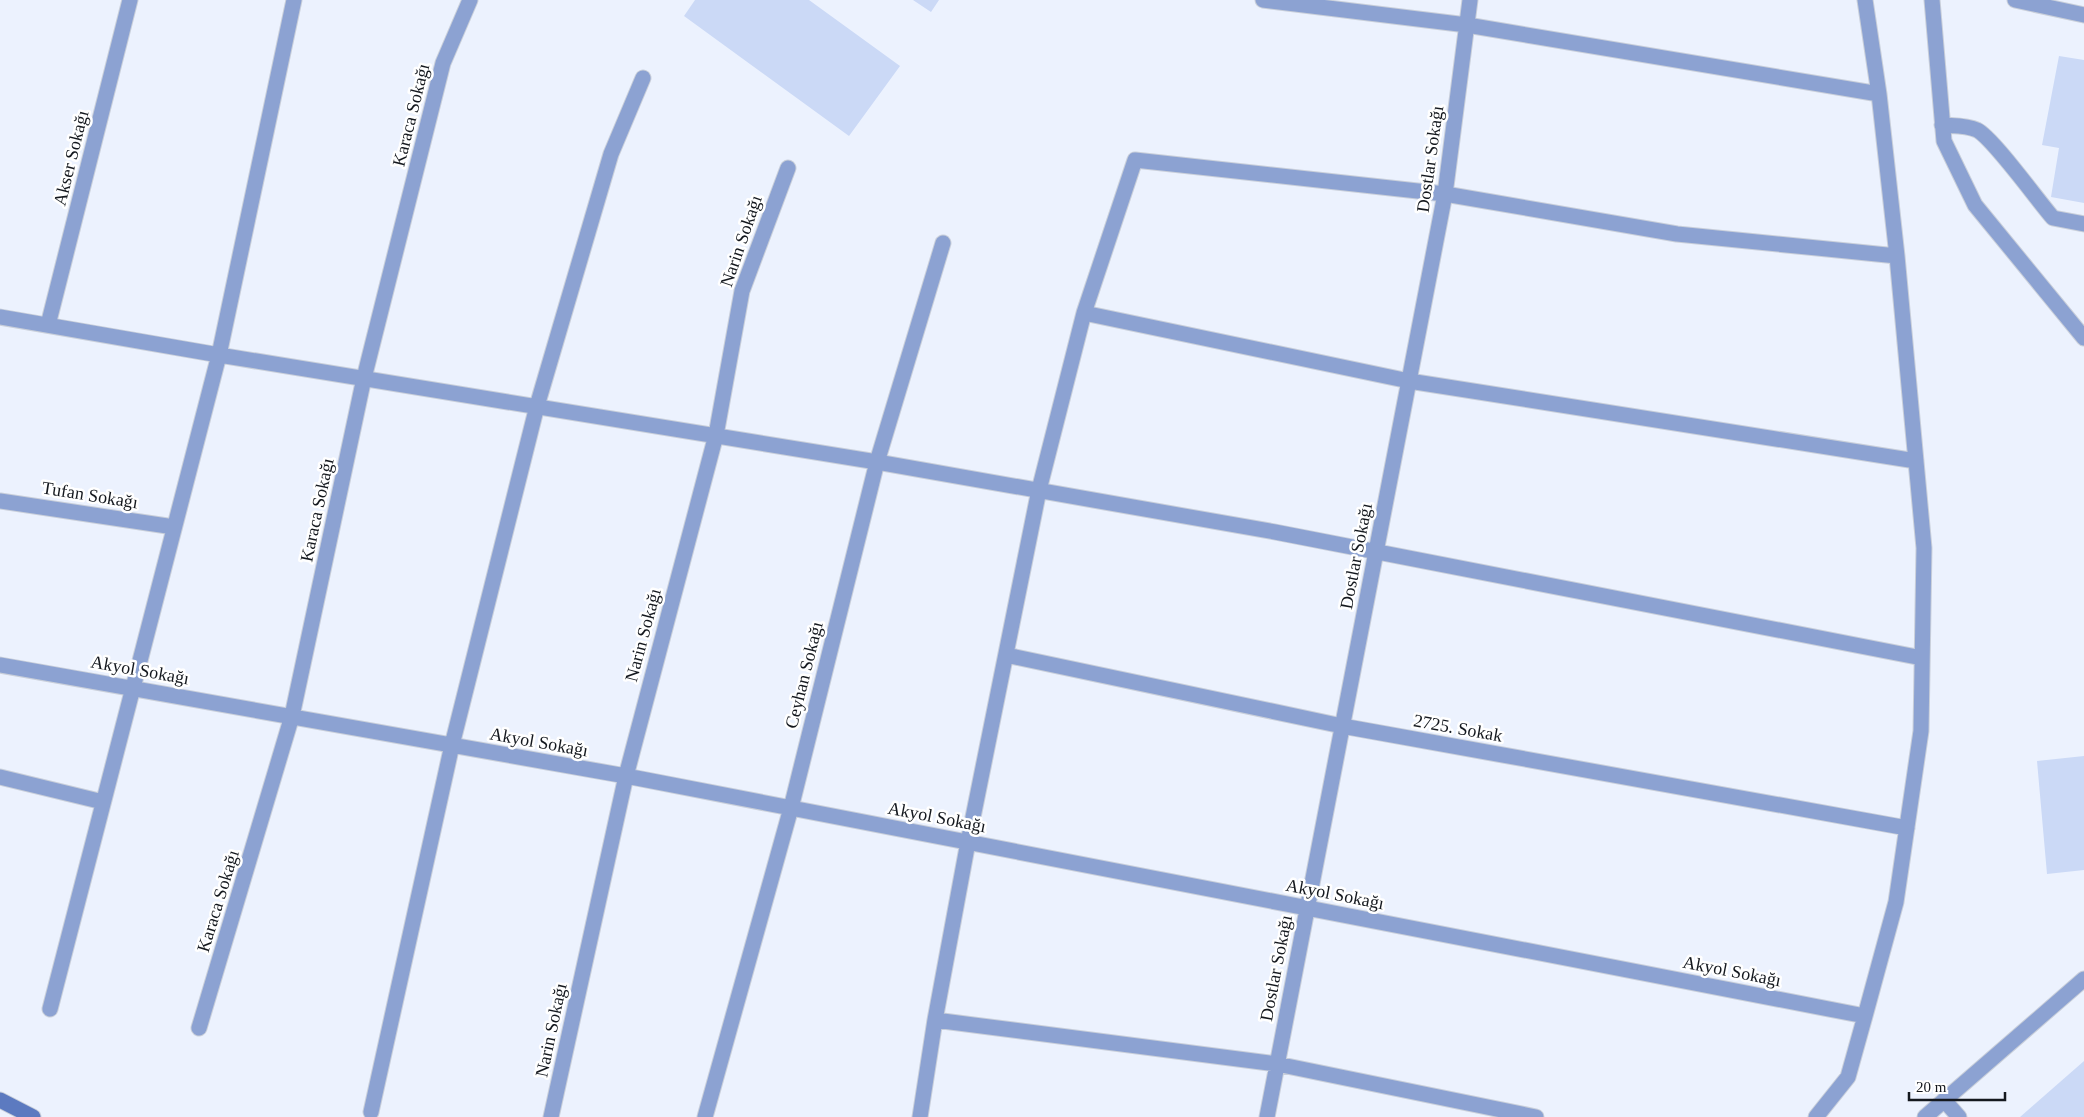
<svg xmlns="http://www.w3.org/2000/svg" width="2084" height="1117" font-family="Georgia,serif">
	<rect width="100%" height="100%" fill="#ecf2fe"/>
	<path fill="#cbd9f6" d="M695 0H809L900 66 849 136 684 16Z
		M913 0H939L931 12Z
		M2059 56 2084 60V203L2051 197 2059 148 2042 145Z
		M2084 756V870L2047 874 2037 761Z
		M2084 1061V1117H2020Z"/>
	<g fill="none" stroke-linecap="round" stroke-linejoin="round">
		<g stroke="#c9cfda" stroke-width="17">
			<path id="lane" d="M1932 0 1944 141 1975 205 2084 338
				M2015 0 2084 15
				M1942 125C1954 126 1966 125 1977 130 1993 138 2038 201 2053 218L2084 224
				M1944 1100 1959 1117
				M1925 1117 2084 979"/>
		</g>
		<g stroke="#c9cfda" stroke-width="17">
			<path id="street" d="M1263 0 1467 25 1879 94
				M1084 313 1409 381 1916 461
				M0 317 219 355 877 462 1275 532 1922 658
				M48 325 130 0
				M0 501 174 527
				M1006 655 1342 726 1907 828
				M0 665 626 776 1865 1016
				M0 777 103 802
				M50 1009 219 355 294 0
				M935 1020 1277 1064 1536 1117
				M199 1028 292 716 364 378 443 63 470 0
				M371 1112 452 745 537 406 611 154 643 78
				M551 1117 626 776 716 435 742 291 788 168
				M705 1117 791 808 877 462 943 243
				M920 1117 935 1020 968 842 1039 490 1084 313 1135 160 1445 194 1677 234 1897 256
				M1267 1117 1445 194 1470 0
				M1816 1117 1848 1077 1865 1016 1896 902 1921 731 1924 548 1897 256 1879 94 1865 0"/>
		</g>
		<g stroke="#c9cfda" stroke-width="17">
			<path id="secondary" d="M0 1100 33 1117"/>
		</g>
		<use href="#lane" stroke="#8ca2d2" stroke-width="15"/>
		<use href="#street" stroke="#8ca2d2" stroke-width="15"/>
		<use href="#secondary" stroke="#5c7ac0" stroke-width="15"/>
	</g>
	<g text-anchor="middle" stroke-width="5" stroke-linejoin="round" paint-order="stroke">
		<g font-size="18" fill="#14181e" stroke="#fff">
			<text transform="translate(411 115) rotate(-76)" y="6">Karaca Sokağı</text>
			<text transform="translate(71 158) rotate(-76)" y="6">Akser Sokağı</text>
			<text transform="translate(1430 159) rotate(-82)" y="6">Dostlar Sokağı</text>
			<text transform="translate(741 241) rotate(-71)" y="6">Narin Sokağı</text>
			<text transform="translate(90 495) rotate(9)" y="6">Tufan Sokağı</text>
			<text transform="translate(317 510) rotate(-78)" y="6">Karaca Sokağı</text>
			<text transform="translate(1356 556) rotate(-79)" y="6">Dostlar Sokağı</text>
			<text transform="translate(643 635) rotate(-75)" y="6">Narin Sokağı</text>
			<text transform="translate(140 670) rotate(10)" y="6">Akyol Sokağı</text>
			<text transform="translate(804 675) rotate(-76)" y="6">Ceyhan Sokağı</text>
			<text transform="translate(1458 728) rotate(10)" y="6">2725. Sokak</text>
			<text transform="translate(539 742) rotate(10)" y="6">Akyol Sokağı</text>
			<text transform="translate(937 817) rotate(11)" y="6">Akyol Sokağı</text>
			<text transform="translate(1335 894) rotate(11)" y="6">Akyol Sokağı</text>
			<text transform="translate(218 901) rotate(-73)" y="6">Karaca Sokağı</text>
			<text transform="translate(1276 968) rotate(-79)" y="6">Dostlar Sokağı</text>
			<text transform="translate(1732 971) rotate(11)" y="6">Akyol Sokağı</text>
			<text transform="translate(551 1030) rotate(-78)" y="6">Narin Sokağı</text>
		</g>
	</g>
	<path d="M1909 1092v8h96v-8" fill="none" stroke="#14181e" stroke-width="2.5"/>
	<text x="1916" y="1092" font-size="15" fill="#14181e" stroke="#ffffff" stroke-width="4" paint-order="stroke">20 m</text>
</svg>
